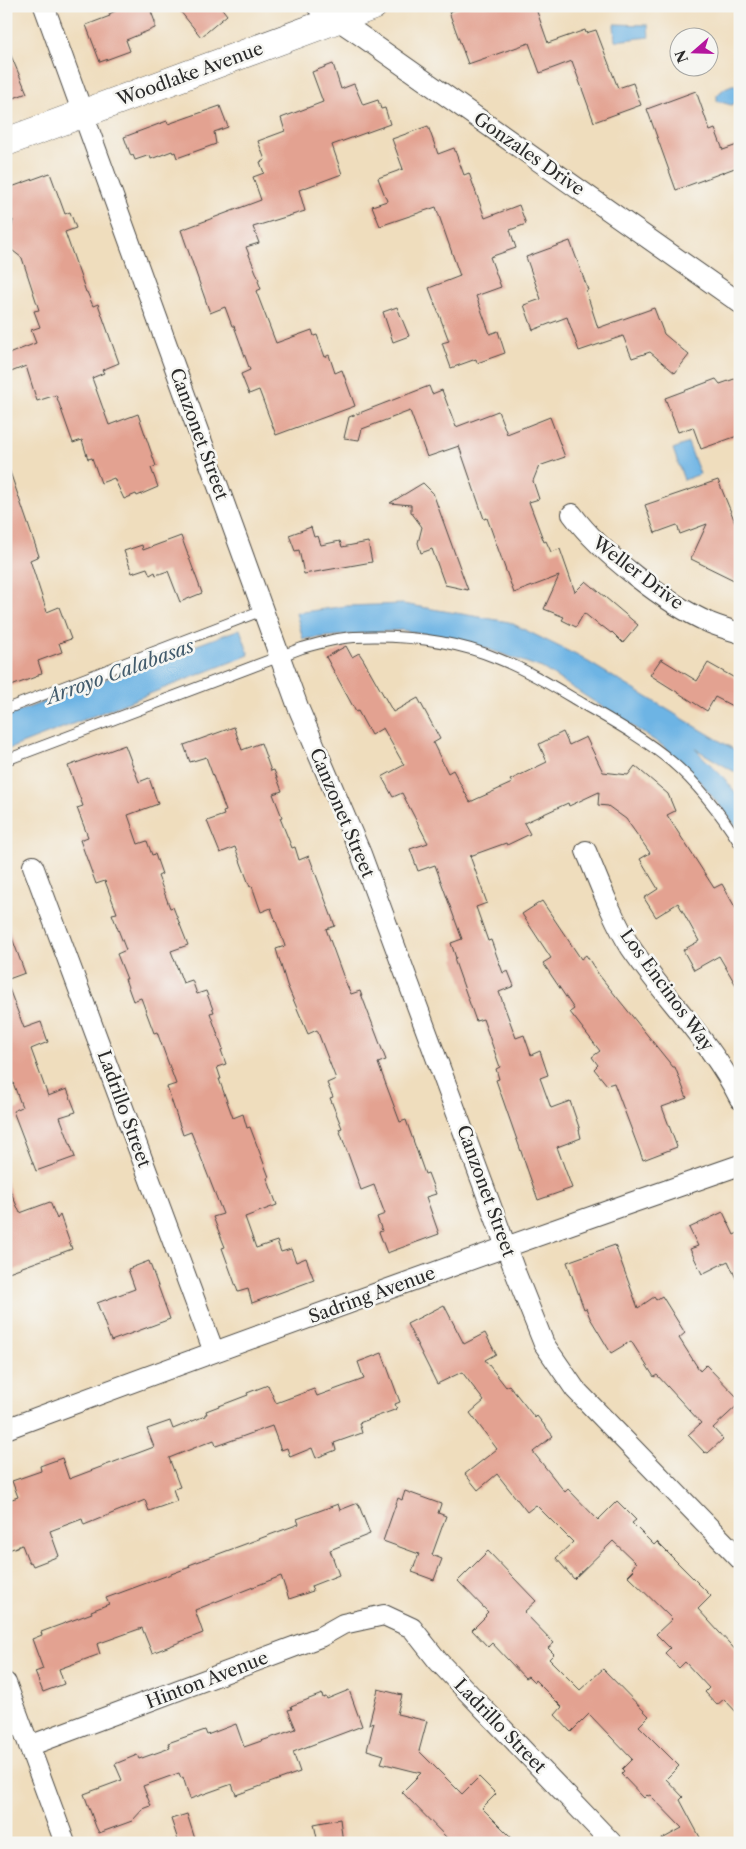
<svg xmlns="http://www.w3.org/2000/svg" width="746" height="1849" font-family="'Libre Caslon Text',serif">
	<rect width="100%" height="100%" fill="#f6f6f2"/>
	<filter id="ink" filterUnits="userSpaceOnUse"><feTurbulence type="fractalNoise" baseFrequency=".02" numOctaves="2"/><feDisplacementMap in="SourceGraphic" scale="10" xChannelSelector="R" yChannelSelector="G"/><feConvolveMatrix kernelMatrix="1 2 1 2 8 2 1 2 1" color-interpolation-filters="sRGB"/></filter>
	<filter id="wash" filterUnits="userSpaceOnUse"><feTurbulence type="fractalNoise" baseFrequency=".0096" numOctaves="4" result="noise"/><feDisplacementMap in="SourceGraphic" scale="20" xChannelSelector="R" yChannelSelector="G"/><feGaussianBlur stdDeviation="1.12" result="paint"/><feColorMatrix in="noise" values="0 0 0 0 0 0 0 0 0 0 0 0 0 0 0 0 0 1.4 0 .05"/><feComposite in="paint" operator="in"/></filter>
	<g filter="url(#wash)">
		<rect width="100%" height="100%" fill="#efddbd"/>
		<path fill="#6db4e4" stroke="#4c7088" d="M614 24 648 25 649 37 615 41Z
			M732 85H740V101L731 105 717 101V95L725 88Z
			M688 443 700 474 684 480 673 449Z
			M403 604 509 622 580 657 740 753V775L694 748 724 778 740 798V831L703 785 663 746 542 668 468 642 402 630 303 639 296 613 346 606Z
			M240 629 249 655 6 750V716Z"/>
		<g id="blocks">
			<path fill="#e3a291" d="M126 6H149L155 22V28L126 40 130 51 100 62 86 25 110 16 109 14Z
				M176 6H220L227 15 201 37Z
				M464 6H535L548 43 585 30 586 33 596 30 618 88 633 83 641 105 594 122 572 61 540 73 529 43 468 64 449 12Z
				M6 44 27 93 6 101Z
				M333 64 341 89 354 84 363 105 378 100 381 109 385 108 390 124 332 145 342 174 299 190 305 211 253 227 259 243 246 247 259 280 258 281 261 289 256 291 276 343 312 330 314 336 317 335 325 357 329 355 335 373 342 370 355 406 276 435 259 390 249 394 241 374 250 370 234 326H232L225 307 210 313 181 230 261 200 253 177 264 173 260 162 265 160 258 141 285 131 281 118 323 102 312 72Z
				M696 91 710 131 715 129 723 150 740 144V166L676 190 647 109Z
				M220 106 228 127 214 132 216 144 177 158 175 152 173 153 172 151 151 159 150 155 135 160 133 155 131 156 124 137 167 121 168 124Z
				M428 126 438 154 454 148 464 175 469 173 485 218 519 205 526 224 510 230 516 248 490 257 501 287 476 296 490 334 498 331 505 353 477 363 476 359 451 368 442 343 449 341 429 288 460 276 436 207 380 226 372 206 387 201 378 178 403 169 392 139Z
				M50 173 65 214 70 212 76 228 65 232 86 292H87L93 306 98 304 119 363 102 370 104 373 92 378 109 425 138 414 156 466 151 468 158 487 137 496 136 494 124 499 114 478 101 483 92 458 88 459 82 440 73 443 56 395 37 401 26 366 6 374V355L36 343 31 330 40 327 34 311 39 310 22 258 8 247 13 220 6 223V189Z
				M570 241 588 290 586 291 598 328 654 308 664 334 689 355 675 373 650 352 632 358 623 336 579 351 567 317 533 330 524 305 541 299 526 257Z
				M397 307 409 336 393 342 383 312Z
				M740 377V435L701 449 693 427 678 432 665 398 716 379 720 384Z
				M429 386 432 394 442 390 456 427 498 411 507 434 550 417 565 457 539 466 533 481 539 499 529 502 544 542 546 541 551 552 560 549 575 592 586 581 638 625 623 643 612 632 611 633 602 626 601 627 584 613 576 627 562 620 564 617 544 609 559 576 514 593 487 518 484 519 459 446 427 457 410 411 362 429 359 440 344 438 349 417Z
				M9 469 39 556 30 560 47 612 59 607 71 639 59 643 62 652 38 661 42 673 38 674V676L6 688V470Z
				M718 480 735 522 740 525V583L691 559 707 524 680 534 677 525 655 533 645 505Z
				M423 483 433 493 468 590 445 585 432 549 421 553 418 543 422 527 411 512V505L390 503Z
				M311 527 314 537 318 536 321 545 340 541 342 547 368 542 372 562 304 574 299 550 295 551 289 535Z
				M181 536 202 593 180 602 168 571 156 575 155 572 150 575 147 568 132 573 124 551 142 545 143 550Z
				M346 646 352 657 359 653 363 659 393 712 418 698 440 739 433 743 448 773 453 770 470 802 512 783 510 780 547 762 539 744 563 732 569 745 586 737 603 772 628 775 635 766 668 794 675 811 667 815 714 888 722 884 740 916V992L719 956 694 970 683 950 699 941 678 903 656 917 644 898 658 889 640 859 650 853 626 819 608 806 598 805 599 792 569 806 568 803 524 823 530 834 507 845 506 843 470 856 487 903 476 907 488 941 491 940 503 973 508 971 514 986 499 992 516 1038 524 1035 531 1055 540 1051 548 1075 540 1078 551 1108 570 1101 580 1130H579L581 1138 557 1147 572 1188 538 1200 496 1080 499 1079 496 1069 500 1067 483 1019 476 1021 454 959 456 958 451 943 462 939 435 865 418 871 410 849 428 843 402 793 393 797 382 777 404 765 383 728 371 735 358 711 356 712 326 657Z
				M661 659 697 681 708 663 740 681V710L715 697 707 711 650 675Z
				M234 727 242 750 261 743 271 771 274 770 282 791 273 794 282 817 280 818 292 848 295 847 299 860 309 856 335 926 326 929 345 981 351 994 360 991 386 1060 378 1063 400 1122 406 1120 425 1174 428 1173 436 1194 426 1197 439 1234 387 1253 379 1232 382 1231 377 1217 385 1214 374 1185 361 1190 339 1129 342 1128 330 1098 333 1097 327 1083 336 1079 317 1030 308 1034 287 985 276 949 285 946 271 908 261 912 252 886 250 887 235 847 220 853 207 821 224 815 223 812 226 811 206 757 190 762 184 745Z
				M125 745 139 782 149 778 158 804 128 815 138 844 147 841 152 855 155 854 162 874 158 876 170 908 173 907 188 945 171 951 183 983 192 980 197 994 206 991 214 1012 210 1013 223 1049 221 1050 226 1064 217 1067 221 1079H219L233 1118 243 1114 247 1128 250 1127 269 1177 267 1178 277 1205 245 1217 256 1248 277 1241 281 1252 291 1249 296 1262 306 1258 314 1280 252 1303 248 1289 238 1292 222 1248 225 1247 213 1217 223 1214 191 1132 183 1135 167 1087 176 1084 157 1032 154 1033 141 998 133 1001 125 979H127L117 954 126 950 112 914 117 913 105 881 96 884 80 840 88 837 77 808 83 806 68 766Z
				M542 901 581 959 586 955 599 975 673 1067H675L687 1098 662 1107 677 1147 643 1160 614 1083 607 1085 594 1069 598 1065 592 1057 600 1051 570 1012 574 1009 543 963 551 958 522 914Z
				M8 927 25 973 6 980V928Z
				M6 986H8L24 1028 41 1022 48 1042 31 1049 48 1096 67 1089 76 1112 60 1117 75 1157 36 1171 13 1111 22 1107 6 1064Z
				M6 1181 20 1213 50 1202 57 1219 60 1215 72 1249 6 1273Z
				M723 1212 734 1235 740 1232V1287L728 1261 702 1274 690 1249 698 1246 689 1228Z
				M615 1245 638 1308 654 1297 656 1300 662 1296 685 1333 679 1338 700 1371 706 1365 740 1400V1403L713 1428 723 1439 708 1453 706 1452 705 1453 688 1435 701 1423 657 1375 654 1377 631 1341 611 1353 590 1318 586 1308 584 1309 567 1262Z
				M149 1261 170 1319 111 1341 97 1303 135 1289 128 1269Z
				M444 1305 464 1344 485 1333 496 1354 485 1360 506 1387 509 1385 535 1418 537 1416 553 1436 533 1452 565 1492 568 1489 598 1520 617 1501 636 1520 632 1523 654 1545 657 1542 711 1596 698 1609 740 1655V1716L724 1699 717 1705 705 1692 709 1688 685 1662 679 1668 665 1653 670 1648 656 1634 672 1619 628 1576 634 1570 632 1568 636 1563 613 1541 574 1579 556 1558 573 1542 536 1505 527 1512 497 1474 478 1490 465 1474 497 1449 470 1413 484 1401 462 1372 437 1384 407 1324Z
				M382 1353 400 1402 395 1404 397 1409 359 1423 362 1433 334 1443 336 1450 316 1458 312 1448 290 1457 287 1448 281 1450 272 1426 216 1446 214 1440 169 1458 180 1487 173 1489 177 1501 149 1511 145 1500 84 1525 82 1519 50 1531 59 1556 33 1566 31 1562 29 1563 22 1545 6 1551V1501L18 1497 12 1481 41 1471 40 1466 62 1458 69 1479 154 1447 147 1429 170 1421 173 1429 205 1416V1414H207L206 1411 248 1395 247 1393 268 1385 276 1403 314 1389 317 1396 364 1379 358 1362Z
				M405 1491 441 1504 438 1513 446 1516 432 1555 442 1559 434 1580 412 1572 419 1554 383 1541 398 1498 402 1500Z
				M358 1503 370 1534 330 1550 339 1575 311 1586 313 1591 289 1599 281 1576 195 1610 203 1633 152 1653 142 1628 97 1644 100 1654 59 1669 64 1684 43 1692 35 1672 43 1669 32 1639 42 1635 41 1632 92 1613 91 1611 109 1604 106 1598 190 1567 189 1565 299 1524 297 1519 338 1504 340 1510Z
				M488 1551 536 1601 524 1612 554 1643 548 1648 554 1654 549 1659 580 1690 603 1669 649 1716 639 1726 679 1766 666 1779 683 1797 680 1800 703 1843H655L682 1828 650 1795 648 1796 647 1795 644 1798 621 1774 624 1771 622 1769 632 1759 589 1714 571 1732 555 1715 562 1707 535 1680 534 1682 528 1676 525 1678 492 1643 488 1647 472 1630 486 1616 485 1615 488 1612 458 1581Z
				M378 1689 402 1695 397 1714 427 1721 419 1751 462 1794 479 1777 496 1794 482 1808 517 1843H452L402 1792 421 1773 381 1763 384 1755 367 1750 374 1722 369 1724Z
				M349 1690 362 1726 293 1752 300 1772 236 1795 232 1784 190 1799 183 1777 181 1778 179 1773 143 1786 151 1806 143 1809 132 1821 99 1833 96 1827 84 1794 122 1780 115 1764 137 1755 139 1759 170 1748 168 1743 205 1730 207 1735 236 1724 244 1747 296 1729 288 1710 292 1709 291 1706 322 1694 323 1698 326 1697 327 1699Z
				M187 1814 195 1839 179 1843 171 1819Z
				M340 1819 343 1843H318L314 1824Z"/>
		</g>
	</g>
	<g filter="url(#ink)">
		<use href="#blocks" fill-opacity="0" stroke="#484641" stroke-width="1"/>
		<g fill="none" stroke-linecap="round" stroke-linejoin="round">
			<g stroke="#484641" stroke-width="12">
				<path id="lane" d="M6 709 263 610
					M6 760 302 648C319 643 336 638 354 637 402 635 454 640 499 659 529 671 556 688 583 704 614 722 645 739 672 762 699 785 721 814 740 844"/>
			</g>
			<g stroke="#484641" stroke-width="22">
				<path id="street" d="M44 6 298 707 361 854 516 1274 544 1344 575 1389 740 1559
					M317 6 360 35 740 303
					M572 514C601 553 666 604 710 623 720 627 730 630 740 633
					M586 851C599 882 613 920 631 948 666 999 712 1043 740 1099
					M33 866 214 1352
					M6 1429C250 1338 494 1250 740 1165
					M6 1683 65 1843
					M29 1746 320 1637 343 1624 384 1615 412 1628 438 1661 612 1843"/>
			</g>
			<g stroke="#484641" stroke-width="29">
				<path id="secondary" d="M6 142 373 6"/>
			</g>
			<use href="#lane" stroke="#fff" stroke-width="10"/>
			<use href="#street" stroke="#fff" stroke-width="20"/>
			<use href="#secondary" stroke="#fff" stroke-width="28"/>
		</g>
	</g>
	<g text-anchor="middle" stroke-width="5" stroke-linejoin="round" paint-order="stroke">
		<g font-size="18" fill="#2b2b2b" stroke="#f6f6f2">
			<text transform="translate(190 74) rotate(-20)" y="6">Woodlake Avenue</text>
			<text transform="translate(529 154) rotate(35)" y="6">Gonzales Drive</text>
			<text transform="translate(199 434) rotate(70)" y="6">Canzonet Street</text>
			<text transform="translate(638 573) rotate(37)" y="6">Weller Drive</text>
			<text transform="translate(342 813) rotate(67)" y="6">Canzonet Street</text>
			<text transform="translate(667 990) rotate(54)" y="6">Los Encinos Way</text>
			<text transform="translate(124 1109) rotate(70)" y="6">Ladrillo Street</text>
			<text transform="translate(486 1191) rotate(70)" y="6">Canzonet Street</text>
			<text transform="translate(372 1295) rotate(-20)" y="6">Sadring Avenue</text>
			<text transform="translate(207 1680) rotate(-21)" y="6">Hinton Avenue</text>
			<text transform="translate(500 1726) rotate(46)" y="6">Ladrillo Street</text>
		</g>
		<g font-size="19" font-style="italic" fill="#425b6c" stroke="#f6f6f2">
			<text transform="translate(120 671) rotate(-20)" y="7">Arroyo Calabasas</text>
		</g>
	</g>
	<rect width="746" height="1849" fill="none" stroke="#f6f6f2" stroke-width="25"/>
	<g transform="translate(694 52) rotate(250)"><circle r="24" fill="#f6f6f2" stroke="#a5a5a2"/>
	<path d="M0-4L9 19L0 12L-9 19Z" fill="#b5179e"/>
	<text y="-8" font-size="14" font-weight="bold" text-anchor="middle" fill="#2b2b2b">N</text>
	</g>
</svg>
